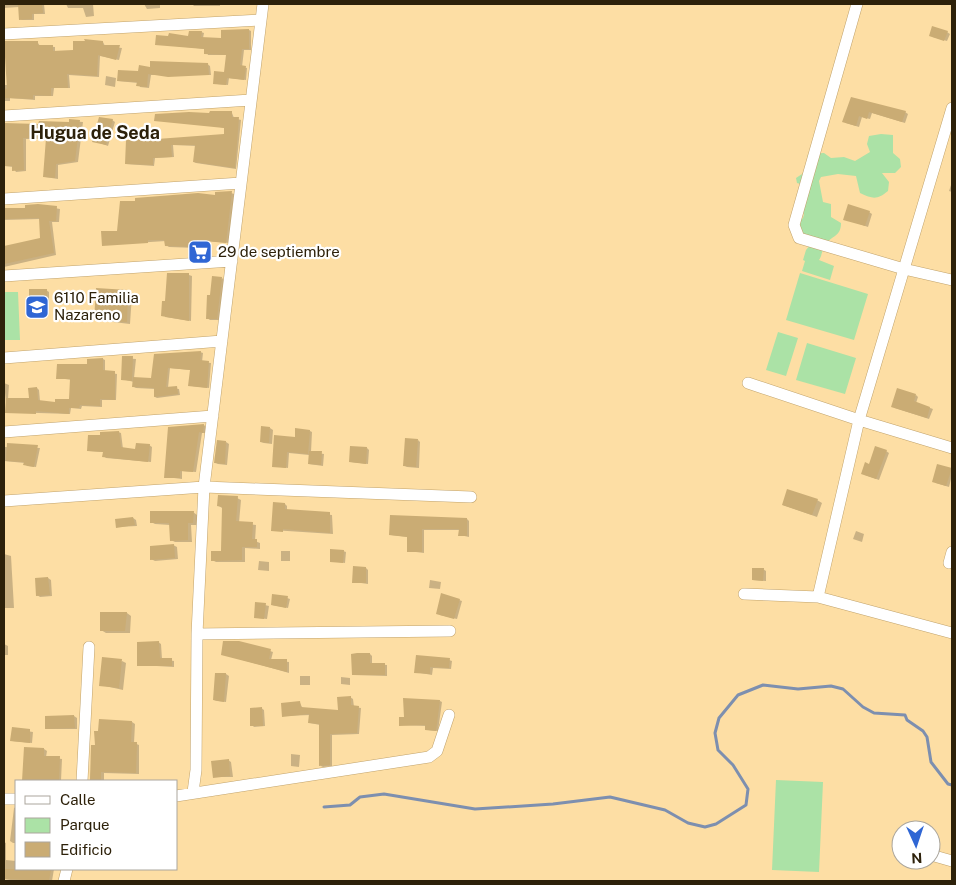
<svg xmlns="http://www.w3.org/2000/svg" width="956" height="885" font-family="'Public Sans',sans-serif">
	<rect width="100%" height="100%" fill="#fddea4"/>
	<path fill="#abe2a6" d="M881 134 893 135V153L900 159 901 167 895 173H882L889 182 888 191C877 200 873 199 860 193L856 176 838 174 821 177 819 181 823 202 831 204V217L841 223C841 237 832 235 825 245 822 249 822 256 819 260L834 266 830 280 802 271 805 261 803 260 806 250 811 244 801 236 797 223 803 218 804 214 801 210 804 185 797 183 796 178 805 172 808 154 824 153 831 158 844 157 855 161 870 152 867 144 869 136Z
		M800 273 868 294 854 340 786 320Z
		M4 292H18L20 340H4Z
		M778 332 798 338 786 376 766 370Z
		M807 343 856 358 845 394 796 380Z
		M776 780 823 782 819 872 772 870Z"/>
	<path fill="#0003" d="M4 4H44L45 14H34V20H22L20 19 19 7 4 8Z
		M66 4H93L94 16 86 17 83 8H68Z
		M97 4H128V5Z
		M144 4H160V8L147 9Z
		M192 4H220V6H194Z
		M249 30 251 31V50H244L242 67 247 68 246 80 229 78 228 85 217 84 225 74 227 55H208L206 49 156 44 189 37 201 32 204 33 203 38 222 39Z
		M947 32 950 34 947 41 933 37Z
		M103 42 105 46 122 48 119 60 100 56 99 77 69 75 70 88H54L53 96H35V100L10 98V101H4V85H8L6 68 7 57 4 58V46H7L8 43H38L40 46 55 47V53L74 51Z
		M207 64 210 66 211 75H151L149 88 140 87 138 83 118 81 151 68Z
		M106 76 116 78 115 87 105 85Z
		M852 99 905 112 908 114 905 123 872 113 870 119 862 117 859 127 846 123Z
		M232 113 234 118 241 120 236 169 196 163 194 162 196 146 173 145 174 157 155 158 154 166 126 164 132 131 157 132 159 134 158 140 225 136V128L156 115Z
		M112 120 115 122 108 146 97 142Z
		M70 121 83 122 78 162 58 165V179L45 177 47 139H26V171L16 172 13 167 4 166V124L39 126 70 124Z
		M952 182V192L949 191Z
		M231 193 234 194 229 243 197 240V248L169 247 166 245V241L103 245 216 197Z
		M38 205 60 209 59 222H52L56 255 4 267V247L42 239 40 219 4 220V208L26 210Z
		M869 212 872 214 868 227 848 220Z
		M189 275 192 276 191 321 165 317 166 302Z
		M222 278 224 280 219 320H210L207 318 212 296Z
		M46 290 49 292V303L30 301Z
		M128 291 132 294 130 324 96 320Z
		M200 352 203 353 202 362 211 363 209 388 192 386 191 370 170 368 168 388 179 389 180 395 157 398 155 397V389L136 388 134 387V382L122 379 123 358 136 359 134 378 152 379 155 355Z
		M103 359 105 360V372L117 374 116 400H102V407L82 406 81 409 71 408 70 414 7 412 4 383 9 385 8 399 31 400 37 388 39 390 40 401 56 403 71 400 72 380 58 378 88 365V360Z
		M916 395 918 397 916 403 933 409 929 419 895 408Z
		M204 425 206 427 205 433H202L196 472 182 471V479L166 477 170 428Z
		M270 428 273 430 272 444 264 443 261 442Z
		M310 431 312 432 311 452 324 454 323 466 309 464V455L289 453 288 468 273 466 296 438Z
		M118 432 121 433 123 449 137 451 149 445 152 447 151 462 106 458 104 456V452L89 451 101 436Z
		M418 440 420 442 419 468 407 467 405 466Z
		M226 442 229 444 227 465 218 464 216 463Z
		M4 447 40 448 36 467 27 466 25 463 4 461Z
		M367 448 369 450 368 464 351 462Z
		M886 451 889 453 879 480 865 475 870 465Z
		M951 469 952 475 949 487 936 483Z
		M237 498 241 500 239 523 256 525 255 541 260 543V549L245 548V562H216L212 560 222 552V508L219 506Z
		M817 500 822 503 817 517 783 505Z
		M285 504 287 506V511L332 515 333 534 272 530Z
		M193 512 197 515V525H191L192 542H175L171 540 170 525 155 524 151 522Z
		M133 518 136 520 137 526 117 527V520Z
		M467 519 469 521V537L460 535V530H424V553L408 551 409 537 391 535Z
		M856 531 864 534 862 542 853 539Z
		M173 545 177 547 178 559 155 561 151 559Z
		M281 551H290V561H281Z
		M343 551 346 552 345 563 331 561Z
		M4 554 11 556 14 608H4Z
		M259 561 269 562V571L258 570Z
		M366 568 368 570V584L354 582Z
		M763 569 766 571V581L753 580Z
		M48 578 51 580 52 596 40 597 37 595Z
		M430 580 441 582 440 589 429 588Z
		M287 598 290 599 288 608 272 605Z
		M459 600 462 601 457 619 440 615Z
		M256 603 269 606 267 619 258 618Z
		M102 613H127L131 616 130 633H106L101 630Z
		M158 642 161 644 162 659 174 661V667L139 665Z
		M4 644 8 646V655H4Z
		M270 651 273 652 271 660 289 662V673L222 654Z
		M370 654 372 656V664L387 665V676L353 675Z
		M449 660 452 661 451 669 433 668 432 675 415 672Z
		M122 661 126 663 123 690 101 685Z
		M226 674 229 676 226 702 217 701 214 700 216 675Z
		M300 676H310V685H300Z
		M341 677 350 678V685L341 684Z
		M350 697 353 699 354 707 361 708 359 734 332 735V766L323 767 321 766 320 725 310 723V715L284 716 300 703 303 709 339 712Z
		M440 701 442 702 438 731 428 730 426 726 401 725 405 718Z
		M261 708 264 710 265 726 254 727 252 725Z
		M74 716 77 718V729H46V717Z
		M132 722 135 724 134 743 139 745V774L104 773V781H90L93 747Z
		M13 729 33 732 32 743 12 741Z
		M25 748 44 749 47 751 46 757 62 759 61 781H23Z
		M291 754 300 755 299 767 291 766Z
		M228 760 231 762 233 777H214Z
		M16 807V843H13L10 841 14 808Z
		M4 842 6 843V860L16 861V869H54L52 881H16L4 879Z"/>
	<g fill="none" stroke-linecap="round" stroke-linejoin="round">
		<path stroke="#7d8faf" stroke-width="3" d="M324 807 350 805 360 797 384 794 475 809 553 804 610 797 665 810 688 823 705 827 716 824 746 805 748 789 733 765 718 750 715 733 719 718 738 695 763 685 798 689 831 686 843 689 863 707 874 713 905 715 907 720 923 731 927 737 931 762 948 784 952 785"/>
	</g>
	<path fill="#caac74" d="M18 4H42L43 13 32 14V19L19 20Z
		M932 26 948 31 944 41 929 36Z
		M249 29V49H242L240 65 246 66 244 80 227 78 226 85 213 84 214 71 224 72 226 55 204 54V49L155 45 156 35 168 36 169 33 188 36 189 31H202L201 37 221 38V30Z
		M84 39 103 41V45H120L116 60 98 55 97 76 67 74 68 88H51V96L33 95V99L4 98V88L7 89 4 41H38V45H53V51L73 50V41H85Z
		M150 61 208 63 209 75 168 77 148 74 147 87 136 86 137 82 117 81 118 70 138 71 139 65 150 67Z
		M851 97 906 111 902 122 869 112 867 119 859 116 856 126 842 122Z
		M210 111H232V117H239L235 168 193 162 195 145H171L172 157 153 158V165L125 164 126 140H131V130L157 131V139L224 134V128L154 121 155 114 189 112 209 113Z
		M99 117 113 119 106 145 92 142Z
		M69 119 80 120 75 161 56 164 55 178 43 177 46 138H23L24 170 12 171V166H4V123L38 124 39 121 69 122Z
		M232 191 226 243 195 240 194 247 165 246 164 240H148V243L102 246 101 231H117L120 201H135V198L198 193 215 195V192Z
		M38 204 57 206 56 221H49L54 253 4 264V246L40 238 39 218 4 219V208H25V205Z
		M848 204 870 211 865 226 843 220Z
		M167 273H189V321L161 316 162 301H165Z
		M212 276 222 277 217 319H206L207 295H210Z
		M96 288 128 290 127 322 94 320Z
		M29 289H47V302H29Z
		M201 351 200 360 209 361 207 388 188 386 190 370 168 368 166 387 177 386 178 394 154 397V388L132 387 133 377 151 378 154 354Z
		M122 356H133L132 381 121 380Z
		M103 358V370L115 371V400L100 399V406L80 405 79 408H69V414L36 411V414L5 413 6 398H29L28 388 37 387 38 400 55 402V399H69L70 379H56L57 364H87V359Z
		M897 388 916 394 914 401 930 407 927 418 891 407Z
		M204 424 203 433 199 432 193 472 180 471V478H164L168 427Z
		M261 426 270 427 269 443 260 442Z
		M295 428 310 430 308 454 287 452 286 468 272 467 274 435 295 437Z
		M119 431 121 447 135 449 136 443 150 444 148 462 102 457 103 452 87 451 88 435H100V432Z
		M405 438 418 439 416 467 403 466Z
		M217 440 226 441 225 464 214 463Z
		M7 443 38 445 34 467 23 465 24 462 6 461Z
		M350 446 367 447 366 464 349 462Z
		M875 446 887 450 876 479 861 474 865 462 869 464Z
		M309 451H322L321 465 308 464Z
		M937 464 952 468 946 486 932 482Z
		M787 489 818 499 812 515 782 505Z
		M218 495 238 496 236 521 253 522 252 539H257V547H242V560L211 561V551H221L222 507 217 506Z
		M273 502 285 503V509L330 512V533L283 529V532L271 531Z
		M150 511H194L193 523H188V540L170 541 169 523H150Z
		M390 515 467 518V536H458L459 529H422V552H407V537L389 535Z
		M133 517 135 525 116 528 115 519Z
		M174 544 175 558 150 560V546Z
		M330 549 344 550 343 563 330 562Z
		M353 566 366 567V583H352Z
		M752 568H764L763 581 752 580Z
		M48 577 50 595 36 596 35 578Z
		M441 593 460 599 454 619 436 614Z
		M272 594 288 596 286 608 271 605Z
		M255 602 266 603 264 619 254 618Z
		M100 612H127L125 631H100Z
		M159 641 160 658H172V666H137V642Z
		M223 641H239L271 649 269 659H287V672L221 655Z
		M357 653H370V663H385V675H352L351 654Z
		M416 655 450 658 449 668 430 667V674L414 673Z
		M102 657 122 659 119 688 99 686Z
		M215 673H226L224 702 213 700Z
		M351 696V705L359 706 357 733 330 734V765L319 766V724L308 723 309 714 282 717 281 703 300 701 301 707 338 710 337 697Z
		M403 698 440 700 436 731 425 730V725L399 726V717H404Z
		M262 707 263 726H250V708Z
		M74 715 75 728 45 729V716Z
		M99 719 132 721 131 742H137L136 773 101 772V781H90L91 745H95L94 731H98Z
		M12 727 30 729V743L10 741Z
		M24 747 44 748V756H60L59 781H22Z
		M229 759 230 776 213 778 211 761Z
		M4 869H51L49 881 4 879Z"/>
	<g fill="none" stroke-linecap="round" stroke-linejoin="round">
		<g stroke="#c1a36c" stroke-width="12">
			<path id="minor" d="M857 4 794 225 799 238 904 269 952 280
				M4 34 261 20
				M4 116 251 100
				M4 199 241 183
				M4 276 232 261
				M4 358 222 341
				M748 383 859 420 952 448
				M4 432 213 416
				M4 501 204 487 471 497
				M949 563 952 552
				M744 594 818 597 952 633
				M818 597 859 420 952 108
				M197 634 450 631
				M82 781 89 647
				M193 792 196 770 197 634 204 487 263 4
				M176 796 429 757 437 751 449 715
				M4 799H16
				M931 855 952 861
				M64 881 67 869"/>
		</g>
		<use href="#minor" stroke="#fff" stroke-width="11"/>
	</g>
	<defs>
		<g id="supermarket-square" transform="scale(1.25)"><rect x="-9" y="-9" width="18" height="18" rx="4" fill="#2f66d4" stroke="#fff"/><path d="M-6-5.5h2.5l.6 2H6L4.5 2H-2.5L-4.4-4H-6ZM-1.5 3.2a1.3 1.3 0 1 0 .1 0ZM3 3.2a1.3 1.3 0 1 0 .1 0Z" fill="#fff"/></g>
		<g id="school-square" transform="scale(1.25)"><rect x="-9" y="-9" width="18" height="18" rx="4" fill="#2f66d4" stroke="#fff"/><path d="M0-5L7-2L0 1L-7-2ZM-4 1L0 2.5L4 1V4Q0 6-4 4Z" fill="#fff"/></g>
	</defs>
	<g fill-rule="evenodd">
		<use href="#supermarket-square" x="200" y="252"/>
		<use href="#school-square" x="37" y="307"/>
	</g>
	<g text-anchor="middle" stroke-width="4.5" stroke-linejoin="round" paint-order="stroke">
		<g font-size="15" fill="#2d210a" stroke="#fff" text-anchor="start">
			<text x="218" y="257">29 de septiembre</text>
			<text x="54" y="303">6110 Familia<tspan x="54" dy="17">Nazareno</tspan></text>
		</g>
		<g font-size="18" font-weight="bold" fill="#2d210a" stroke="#fff">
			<text x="95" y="139">Hugua de Seda</text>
		</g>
	</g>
	<rect width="956" height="885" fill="none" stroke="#2d210a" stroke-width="10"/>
	<rect x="15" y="780" width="162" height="90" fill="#ffffff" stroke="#aba69d"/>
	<rect x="25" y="796" width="25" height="8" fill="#ffffff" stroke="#aba69d"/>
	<text x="60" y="805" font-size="15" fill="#2d210a">Calle</text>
	<rect x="25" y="818" width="25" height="15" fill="#abe2a6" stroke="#aba69d"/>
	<text x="60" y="830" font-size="15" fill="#2d210a">Parque</text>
	<rect x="25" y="842" width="25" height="15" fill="#caac74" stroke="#aba69d"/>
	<text x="60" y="855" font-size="15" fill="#2d210a">Edificio</text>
	<g transform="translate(916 845) rotate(177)"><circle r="24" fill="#ffffff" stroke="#aba69d"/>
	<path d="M0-4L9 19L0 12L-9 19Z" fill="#2f66d4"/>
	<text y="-8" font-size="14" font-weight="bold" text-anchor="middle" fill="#2d210a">N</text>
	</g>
</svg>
